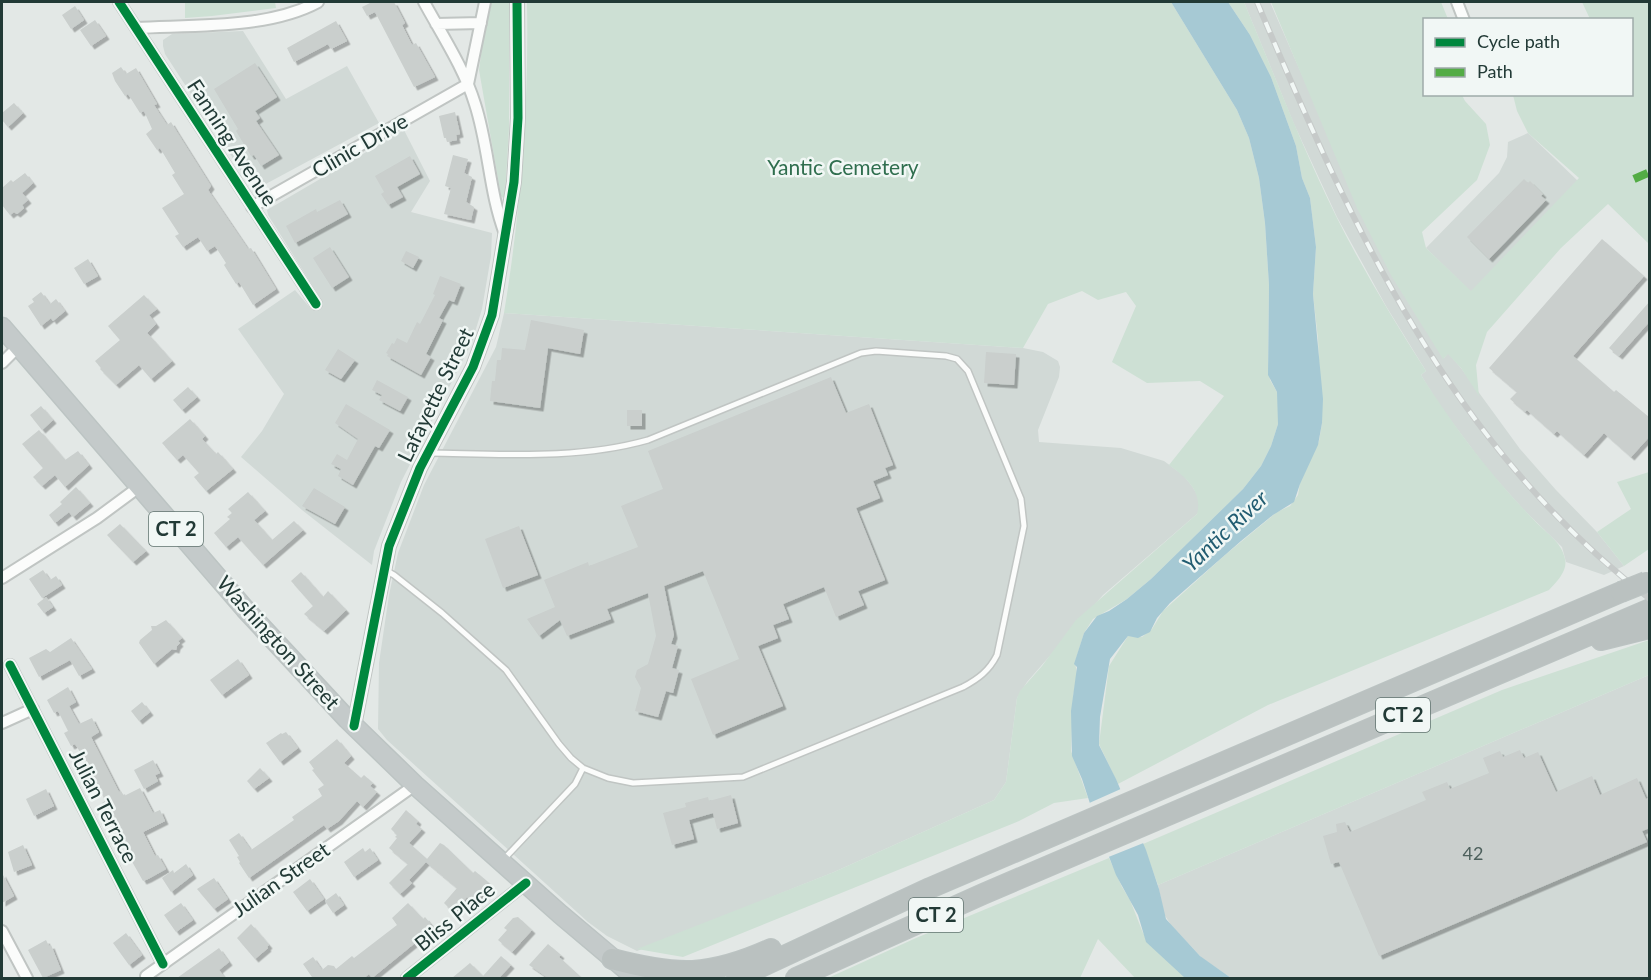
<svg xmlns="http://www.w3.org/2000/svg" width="1651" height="980" font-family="Lato,sans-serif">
	<defs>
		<filter id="shadow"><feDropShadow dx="3.5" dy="3.5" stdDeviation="0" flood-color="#0004"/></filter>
	</defs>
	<rect width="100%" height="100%" fill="#e3e8e6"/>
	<path fill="#d1d9d6" d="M1244 2H1270L1309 91 1444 358 1448 353 1461 368 1520 449 1556 490 1597 532 1624 566 1604 575 1566 562 1562 547 1524 510 1488 470 1440 406 1421 375 1426 371 1386 306 1337 217 1294 124Z
		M243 31 286 99 347 66 379 123 262 186H251L165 54 163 46V40L172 34Z
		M404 130 430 181 411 212 492 233 491 256 482 309 472 342 401 482 374 551 372 565 302 510 241 457 262 431 284 394 238 329 295 290 312 310 322 304 319 296 268 215 267 210Z
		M1528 133 1579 182 1471 292 1426 248 1499 173 1507 157 1508 142Z
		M504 313 1023 348 1043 352 1058 361 1060 367 1059 377 1038 430 1039 442 1121 448 1164 461 1183 475 1192 486 1198 496 1200 509 1197 514 1103 595 1027 682 1017 698 1006 782 994 800 834 872 637 951 607 936 588 922 387 740 378 729 379 663 389 595 398 553 424 485 496 347Z
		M1649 675V978H1231L1202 958 1171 925 1164 914 1158 885Z"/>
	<path fill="#cde0d4" d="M185 2H275L276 8 212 16 185 18Z
		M492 2H509V128L505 196 503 198 501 196 479 70 483 40Z
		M527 2H1171L1237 110 1249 138 1259 178 1265 223 1269 285 1268 360 1270 380 1277 392 1279 400 1278 424 1271 446 1261 466 1243 489 1151 579 1127 599 1093 619 1084 633 1075 662 1077 674 1073 697 1071 751 1088 798 1054 803 1019 821 683 957 637 949 834 872 994 800 1006 782 1017 698 1020 691 1042 666 1076 620 1197 514C1203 492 1186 477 1169 465L1224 396 1200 381 1147 383 1112 362 1136 306 1126 292 1098 300 1082 291 1048 304 1023 348 504 313C521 209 529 106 527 2Z
		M1228 2H1244C1274 74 1302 147 1336 216 1363 270 1394 321 1426 371L1421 375C1454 427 1491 476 1534 520 1545 532 1562 542 1565 559 1568 570 1557 582 1549 590L1268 705 1118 784 1099 744 1109 666 1128 636 1142 637 1152 629 1163 611 1225 555 1277 512 1290 506 1298 495 1300 483 1319 441 1322 423 1318 339 1313 294 1316 247 1310 198 1302 178 1296 146 1271 77 1250 35Z
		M1271 2H1441L1448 19 1424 20V94L1462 95 1465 101 1486 124 1490 145 1477 180 1422 232 1426 248 1471 291 1579 178 1528 133 1517 111 1513 95 1632 94V20L1590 19 1582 2H1649V244L1608 204 1561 248 1487 332 1476 365 1479 396 1461 368 1448 354 1443 359 1392 277 1357 208Z
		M1649 472V549L1624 566 1597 532 1631 509 1617 482Z
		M1649 640V675L1158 885 1143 844 1502 690Z
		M1109 858 1122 887 1130 900 1143 933 1187 978H1135L1098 939 1080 978H828L916 938Z"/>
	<path fill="#a6c9d4" d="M1171 2H1228L1250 35 1271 77 1296 146 1302 178 1310 198 1316 247 1313 294 1323 399 1322 423 1318 445 1300 484 1294 502 1273 515 1241 541 1170 603 1157 618 1150 632 1138 638 1128 636 1110 659 1100 717 1099 745 1116 779 1146 850 1159 889 1166 919 1200 956 1231 978H1185L1146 942 1138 915 1116 875 1098 828 1082 779 1072 756 1071 711 1077 667 1074 664 1084 633 1097 616 1109 611 1127 599 1151 579 1243 489 1261 466 1271 446 1278 424 1277 392 1268 375 1269 285 1265 223 1259 178 1249 138 1237 110Z"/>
	<path fill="#e3e8e6" d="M1123 788 1146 842 1106 858 1087 804Z"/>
	<path fill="#cacfcd" filter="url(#shadow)" d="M369 2H394L405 23 402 25 412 45 416 43 435 77 414 87 375 12 367 16 362 7 370 3Z
		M75 6 84 20 71 29 62 15Z
		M95 20 106 36 91 46 80 30Z
		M336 21 347 41 331 49 328 44 294 62 287 48Z
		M255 63 277 97 255 111 260 118 256 121 279 155 261 166 254 155 251 156 236 131 238 129 214 89Z
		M121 67 126 74 136 68 157 104 154 105 167 125 171 122 177 132 211 186 208 190 248 249 251 248 276 289 253 305 239 282 236 284 224 265 226 263 215 246 207 251 198 237 183 247 175 236 179 234 162 208 184 194 172 175 175 173 160 148 157 150 146 134 152 129 144 111 140 113 128 94 125 96 115 81 112 73Z
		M14 103 23 113 8 127 2 120V113Z
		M455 112 460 134 456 135 457 140 447 142 446 138H444L439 116Z
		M453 155 468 159 464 173 472 177 466 202 474 207 471 220 444 214 451 188 445 186Z
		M410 156 420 174 397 187 403 197 388 205 381 194 384 192 375 176Z
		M25 173 33 183 22 193 28 200 22 205 24 208 17 214 14 212 10 215 2 205V188L11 180 13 182Z
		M1524 179 1528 183 1530 181 1543 194 1541 196 1546 200 1489 259 1467 237Z
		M340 200 348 214 295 243 286 226 316 209 317 212Z
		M1602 239 1644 276 1573 356 1614 392 1616 390 1650 418V436L1631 457 1604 433 1584 455 1557 431 1554 434 1527 410 1525 412 1510 399 1517 392 1489 368Z
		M330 247 349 277 332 288 313 258Z
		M406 251 419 257 413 268 401 261Z
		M88 259 98 276 84 284 74 268Z
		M440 276 461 284 454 302 449 300 439 318 443 320 426 354 431 357 421 375 387 356 388 354 386 353 392 343 394 344 397 338 407 343 417 322 420 324 435 295 433 294Z
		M41 292 50 304 56 299 65 311 53 321 51 318 41 326 28 306 34 302 32 299Z
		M144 295 157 309 149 315 156 324 147 333 172 361 151 379 139 365 116 385 100 369 101 368 95 361 120 340 108 326Z
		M1650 301V321L1619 356 1609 348Z
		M531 320 584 330 580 354 548 348 540 408 490 401 492 381H495L497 360H501L502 348 525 350Z
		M338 349 355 360 341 379 325 370Z
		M986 352 1016 354 1014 385 984 383Z
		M831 377 846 413 869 404 893 465 885 468 888 475 873 481 880 498 856 508 885 580 858 591 864 605 836 617 824 587 783 604 789 619 773 625 778 638 758 646 783 706 713 735 691 679 739 659 703 571 664 586 674 635 671 644 678 646 672 668 679 670 673 693 666 691 658 717 635 711 641 688 635 677 637 670 648 664 656 636 648 593 607 609 611 619 567 636 560 620 539 636 527 619 555 607 544 580 588 562 589 566 638 547 621 506 663 489 648 451Z
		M377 380 408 397 400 411 379 400 382 395 372 390Z
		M188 387 197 397 182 410 173 400Z
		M346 404 390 430 379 448 375 446 353 485 338 476 341 469 331 464 337 454 347 460 358 439 335 423Z
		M41 406 53 420 42 430 30 415Z
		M627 410H642V426H627Z
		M190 419 205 436 202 439 216 454 218 452 233 469 206 491 194 477 199 473 183 455 177 460 162 443Z
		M39 430 65 460 78 451 89 465 65 487 55 475 42 486 33 477 43 468 22 444Z
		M76 487 90 503 73 517 69 512 55 523 49 515 62 504 60 502Z
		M314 488 345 507 335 524 302 506Z
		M248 492 265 511 254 520 272 540 294 521 303 530 263 565 238 537 226 547 214 533 230 519 227 517 232 513 228 509Z
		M120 524 146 551 133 562 107 535Z
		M519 526 538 575 503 588 485 539Z
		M43 570 50 580 56 576 62 585 42 598 29 579Z
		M301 572 323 597 328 591 346 610 324 631 304 614 313 606 291 581Z
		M46 597 53 607 44 613 37 604Z
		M166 620 182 638 178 641 180 643 177 646 176 650 172 649 154 664 139 643 140 640 152 630 151 626H156Z
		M71 638 92 669 79 676 70 660 39 677 29 658 46 649 50 652Z
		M238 659 249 675 222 695 210 680Z
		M68 687 76 702 69 706 79 724 92 718 99 732 91 737 119 792 121 791 124 796 140 788 153 813 160 810 165 821 143 832 155 856 158 855 166 869 148 879 143 881 126 851 102 803 105 801 97 782 92 785 81 764 86 761 75 744 71 746 64 733 68 731 58 711 54 713 47 700Z
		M142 702 150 712 139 721 131 711Z
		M286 732 298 748 280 762 266 743 281 733 282 734Z
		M337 739 351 756 344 763 361 778 364 775 373 783 370 786 377 792 363 807 357 801 339 821 327 829 324 825 249 878 239 863 240 862 237 857 239 856 229 840 239 833 251 850 294 820 292 817 322 796 318 789 324 785 312 770 314 769 309 762Z
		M1520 750 1524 758 1538 752 1556 792 1592 776 1600 795 1637 778 1646 799 1650 797V828L1642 831 1647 842 1379 956 1339 862 1331 864 1323 836 1337 832 1336 824 1345 822 1350 832 1426 800 1422 792 1447 782 1450 789 1489 773 1483 758 1500 751 1503 757Z
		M153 760 160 773 155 775 158 781 144 789 134 770Z
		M260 768 269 778 254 789 247 781Z
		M46 789 54 806 34 816 26 799Z
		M731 795 738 823 717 829 713 813 689 820 694 839 672 845 663 813 686 807 685 803 708 797 709 801Z
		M406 810 418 821 416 824 422 829 409 843 427 859 440 843 444 845 473 873 475 871 488 882 486 885 487 886 473 903 467 897 454 913 444 903 457 888 426 862 409 880 412 883 400 894 389 883 408 864 389 848 397 838 395 837 397 835 391 829Z
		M23 845 32 865 14 872 8 852Z
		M363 848 365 852 370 848 378 860 354 877 344 862Z
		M186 864 193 875 171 892 162 878 173 870 174 873Z
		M2 873 14 896 2 903Z
		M214 878 228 899 214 909 197 889Z
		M310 879 324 899 307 911 293 892Z
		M336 893 344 905 333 913 325 901Z
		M181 903 193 920 176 932 164 915Z
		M408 903 423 919 425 917 430 923 431 930 372 978 369 974 364 978H309L312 977 303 964 313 957 322 970 328 965 334 966 336 969 352 956 354 958 397 925 392 918Z
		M518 917 532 930 512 952 498 940 507 930 504 928 513 918Z
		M251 924 269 945 267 947 268 948 255 959 237 938Z
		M126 933 142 955 129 965 113 943Z
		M46 940 49 946 51 945 61 970 43 978 28 950Z
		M548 944 561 955 559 957 582 978H548L529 965Z
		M219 948 229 962 219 970 225 978H177Z
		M501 956 511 965 499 978H452L470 963 483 976Z"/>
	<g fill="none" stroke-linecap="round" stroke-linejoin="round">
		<g stroke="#c0c5c3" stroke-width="8">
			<path id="service" d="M385 570 394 575 442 613 506 670 559 744 571 758 583 768 608 778 633 783 743 777 963 687C978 679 989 671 997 655L1024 526 1021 499 968 371 957 359 946 356 876 351 861 353 648 440C577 460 502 454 429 453
				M504 859 575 784 583 768"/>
		</g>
		<g stroke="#c0c5c3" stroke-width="14">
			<path id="minor" d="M119 2 316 304
				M424 2C442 35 464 68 475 104 489 147 489 192 505 234
				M1457 2 1464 20
				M436 24 481 23
				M136 28C193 25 268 29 318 2
				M252 207 468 84 485 2
				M2 363 18 347
				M2 578 97 518 139 487
				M10 665 163 964
				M2 723 33 709
				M2 931 27 978
				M146 976 415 785
				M407 978 526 883"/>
		</g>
		<g stroke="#c0c5c3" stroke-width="16">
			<path id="tertiary" d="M354 726 389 546 420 468 473 367 492 315 514 182 518 118 517 2"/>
		</g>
		<g stroke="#bcc4c3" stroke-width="21">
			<path id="trunk" d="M2 327 245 609 347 719 415 785 560 914 636 978"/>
		</g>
		<g stroke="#bcc4c3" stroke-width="22">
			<path id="motorway" d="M1601 640 1650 628
				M612 959C677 976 709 977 771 949
				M737 978 930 888 1621 592
				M796 978 983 894 1650 609"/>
		</g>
		<use href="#service" stroke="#fbfcfb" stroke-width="5"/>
		<use href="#minor" stroke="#fbfcfb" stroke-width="10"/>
		<use href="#tertiary" stroke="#fbfcfb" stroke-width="14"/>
		<use href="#trunk" stroke="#c4caca" stroke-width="18"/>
		<use href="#motorway" stroke="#bac1c0" stroke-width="20"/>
		<g stroke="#c6cac9" stroke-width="6">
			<path id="rail" d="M1257 2C1352 227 1450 446 1650 599"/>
		</g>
		<use href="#rail" stroke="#f1f7f5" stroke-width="4" stroke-dasharray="11" stroke-linecap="butt"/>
		<g stroke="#bcc4c3" stroke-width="22" stroke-linecap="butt">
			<path id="motorway-bridge" d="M1621 592 1646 582"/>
		</g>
		<use href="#motorway-bridge" stroke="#bac1c0" stroke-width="20"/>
		<path stroke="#53ac45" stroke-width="8" stroke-dasharray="15 8" stroke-linecap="butt" d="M1634 179 1650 172"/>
		<g stroke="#f1f7f5" stroke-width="13">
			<path id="cycleway" d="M119 2 316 304
				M10 665 163 964
				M354 726 389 546 420 468 473 367 492 315 514 182 518 118 517 2
				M407 978 526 883"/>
		</g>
		<use href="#cycleway" stroke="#00873e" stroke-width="9"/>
	</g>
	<g text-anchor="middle" stroke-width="5" stroke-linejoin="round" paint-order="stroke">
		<g font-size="18" fill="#4d605c">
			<text x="1473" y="860">42</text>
		</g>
		<g fill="#f1f7f5" stroke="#60736f" stroke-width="1.5">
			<rect x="149" y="512" width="54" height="34" rx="4.5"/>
			<rect x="1376" y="698" width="54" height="34" rx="4.5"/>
			<rect x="909" y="898" width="54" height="34" rx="4.5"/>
		</g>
		<g font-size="20" font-weight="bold" fill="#223a36">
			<text x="176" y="536">CT 2</text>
			<text x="1403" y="722">CT 2</text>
			<text x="936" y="922">CT 2</text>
		</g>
		<g font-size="21" fill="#223a36" stroke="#f1f7f5">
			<text transform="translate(232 143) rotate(57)" y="7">Fanning Avenue</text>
			<text transform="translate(360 146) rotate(-30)" y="7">Clinic Drive</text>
			<text transform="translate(436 395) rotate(-64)" y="7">Lafayette Street</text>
			<text transform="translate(278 643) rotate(48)" y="7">Washington Street</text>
			<text transform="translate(103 806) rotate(63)" y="7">Julian Terrace</text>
			<text transform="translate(281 880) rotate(-35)" y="7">Julian Street</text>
			<text transform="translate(455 917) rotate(-39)" y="7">Bliss Place</text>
		</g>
		<g font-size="21" fill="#2f6e4e" stroke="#f1f7f5">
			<text x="843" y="175">Yantic Cemetery</text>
		</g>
		<g font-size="22" font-style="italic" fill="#215c71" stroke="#f1f7f5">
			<text transform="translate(1225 531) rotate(-43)" y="8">Yantic River</text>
		</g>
	</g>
	<rect width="1651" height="980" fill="none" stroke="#223a36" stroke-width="6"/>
	<rect x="1423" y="18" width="210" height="78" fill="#f1f7f5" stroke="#9eaba9" stroke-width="1.5"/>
	<rect x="1435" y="38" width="30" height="9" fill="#00873e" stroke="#9eaba9" stroke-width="1.5"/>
	<text x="1477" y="48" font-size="18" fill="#223a36">Cycle path</text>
	<rect x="1435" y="68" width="30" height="9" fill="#53ac45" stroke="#9eaba9" stroke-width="1.5"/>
	<text x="1477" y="78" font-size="18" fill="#223a36">Path</text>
</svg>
